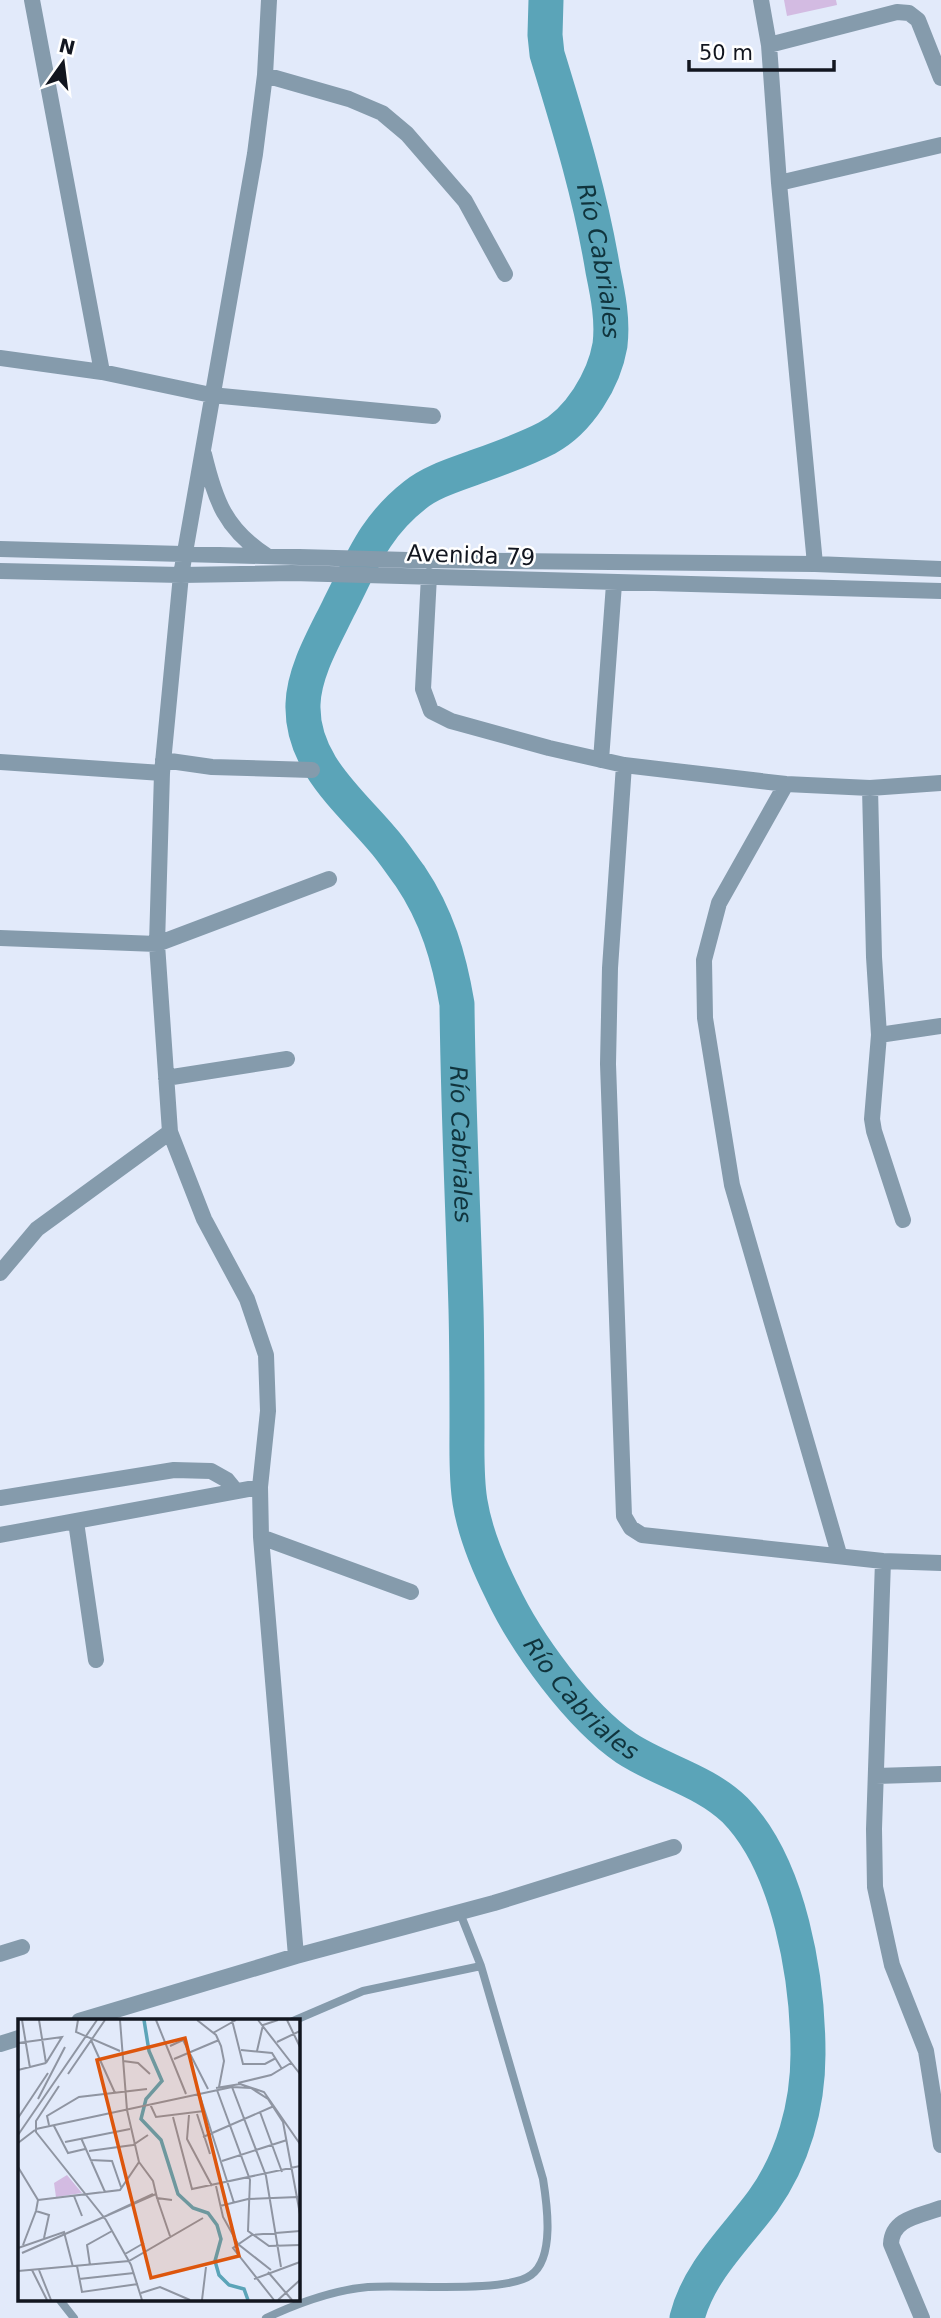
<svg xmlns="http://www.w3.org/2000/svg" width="941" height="2318" font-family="'DejaVu Sans',sans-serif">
	<rect width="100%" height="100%" fill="#e2eafa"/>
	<path fill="#d3bbe2" d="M784 0H836L837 5 787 16Z"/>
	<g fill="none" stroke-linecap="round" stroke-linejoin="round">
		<path stroke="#5ba4b8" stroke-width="35" id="s1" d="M546 0 545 35 547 54C569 126 591 197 603 271 608 295 613 320 610 345 604 380 579 421 547 438 524 450 498 459 473 468 454 475 431 482 415 495 374 527 362 562 339 607 325 636 304 671 303 704 301 762 348 799 382 839 392 850 401 864 410 876 437 916 449 957 457 1004 458 1106 463 1207 466 1309 467 1348 467 1388 467 1427 467 1452 466 1478 470 1502 475 1533 488 1564 502 1592 526 1643 579 1716 626 1748 661 1771 704 1780 735 1810 790 1866 808 1979 808 2054 808 2106 793 2159 763 2201 736 2238 699 2271 687 2318"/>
		<path stroke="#859bac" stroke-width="8" d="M293 2021 363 1991 481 1966
			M59 2299 74 2318
			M266 2318C298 2303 333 2290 368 2287 404 2284 505 2294 531 2275 555 2258 547 2204 543 2179L481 1966 460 1913"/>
		<path stroke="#859bac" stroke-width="16" d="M32 0 102 372
			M761 0 769 45 779 183 815 564
			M769 45 897 12 909 13 918 20 941 78
			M265 75 349 99 382 113 407 134 465 201 505 274
			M779 183 941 145
			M0 358 102 372 211 395 433 416
			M204 454C215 500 225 529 267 556
			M0 549 408 560 815 564 941 569
			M0 571 181 575 292 573 941 591
			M429 576 423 689 431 711 451 721 549 748 624 765 786 784 870 788 941 783
			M163 760 212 767 312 770
			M601 760 614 584
			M0 762 162 773
			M624 765 610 968 608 1064 624 1516 631 1528 642 1535 883 1561 941 1563
			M786 784 719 903 704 960 705 1018 732 1185 839 1554
			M870 788 874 957 879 1035 872 1119 874 1131 903 1220
			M0 938 157 944 329 879
			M879 1035 941 1026
			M166 1078 287 1059
			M170 1132 204 1219 247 1299 266 1355 268 1411 260 1487 261 1537 411 1592
			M0 1273 37 1229 170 1132 157 944 162 773 181 575 255 154 265 75 269 0
			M0 1498 174 1470 211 1471 227 1480 236 1491
			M76 1522 96 1660
			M0 1535 260 1487
			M261 1537 296 1956
			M883 1561 874 1829 875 1887 892 1965 926 2051 941 2145
			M876 1776 941 1774
			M0 1954 22 1947
			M79 2021 296 1956 494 1903 674 1847
			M0 2044 19 2038
			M922 2318 891 2244C892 2218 920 2216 941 2208"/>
	</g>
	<g text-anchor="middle" stroke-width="5" stroke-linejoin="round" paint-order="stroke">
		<g font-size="23" fill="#12161f" stroke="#fff">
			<text transform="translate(471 555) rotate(2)" y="8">Avenida 79</text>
		</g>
		<g font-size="24" font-style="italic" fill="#10343d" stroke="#fff">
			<text dy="8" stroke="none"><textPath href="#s1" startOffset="268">Río Cabriales</textPath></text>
			<text dy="8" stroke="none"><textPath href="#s1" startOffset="1339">Río Cabriales</textPath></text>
			<text dy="8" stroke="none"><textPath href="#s1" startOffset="1927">Río Cabriales</textPath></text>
		</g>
	</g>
	<g transform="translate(18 2019)">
		<rect width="282" height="282" fill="#e2eafa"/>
		<path d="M49 156 64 174 38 178 36 164Z" fill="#d3bbe2"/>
		<path fill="none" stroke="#5ba4b8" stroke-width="3.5" d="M126 1 131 32 144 62 128 80 123 100 143 121 160 175 175 189 190 194 199 206 203 220 197 242 201 256 211 266 226 270 230 281"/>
		<path fill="none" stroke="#8f95a2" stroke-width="2" d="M4 1 12 49M21 1 28 44M60 1 58 13 102 32M138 1 168 75M179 1 198 16 203 27 206 42 201 68M214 1 225 45H247L258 39M240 1 282 55M269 1 282 28M195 14 218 1M73 21 97 74M259 23 282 12M0 24 44 18 28 44M152 27 165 21 190 70M223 31 254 34 264 50M239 32 245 6 260 1M156 40 201 21M105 42 120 44 132 55M0 51 28 44M50 55 87 1M220 64 253 56 273 44M41 67 18 102V113L88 201 113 246 124 281M214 68 248 157 263 248M198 69 222 65 246 73 282 125M199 71 232 161 230 212 251 227 282 226M181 74 216 184M20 80 47 28M132 85 138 98 186 92M242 93 264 153M179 95 192 135M171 96 169 120 194 167M155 98 174 170 282 147M0 99 30 54M31 106 29 97 61 78 129 70M36 107 50 134 67 130M18 110 214 68 233 69 250 80 265 103 282 195M0 116 79 1M185 118 256 87M63 119 87 173M47 123 112 110M0 124 17 111M71 132 115 126 130 116M72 141 94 142 103 168M204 142 269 121M121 143 135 162 139 179 154 181M0 148 20 181 18 192M198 167 205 198 220 225 253 251M56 177 64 197M139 179 152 217M20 181 102 171 121 143 109 91 102 1M202 187 230 180 280 178M90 196 135 175M5 226 18 192 31 196 26 219M0 229 46 213 55 248M4 234 138 175M107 235 126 224M72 246 69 226 94 212M59 247 64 273 120 265M14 251 29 281M21 251 33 281M0 252 111 242 185 199M250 253 274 281M61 260 116 254M236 260 282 243M123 274 142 268 172 281M184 281 188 248M256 281 215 229 234 216 282 212M260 281 282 261"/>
		<path fill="#dd560d" fill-opacity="0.15" stroke="#dd560d" stroke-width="3.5" d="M167 19 221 237 133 259 79 41Z"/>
		<rect width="282" height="282" fill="none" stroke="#12161f" stroke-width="3.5"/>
	</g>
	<g transform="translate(63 63) rotate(14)" stroke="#ffffff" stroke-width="5" paint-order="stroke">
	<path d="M0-5L12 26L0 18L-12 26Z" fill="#12161f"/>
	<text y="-10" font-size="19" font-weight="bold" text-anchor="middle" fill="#12161f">N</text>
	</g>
	<path d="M689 60v10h145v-10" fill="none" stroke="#12161f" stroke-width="3.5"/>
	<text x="699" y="60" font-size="21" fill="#12161f" stroke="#ffffff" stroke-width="5" paint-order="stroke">50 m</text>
</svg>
